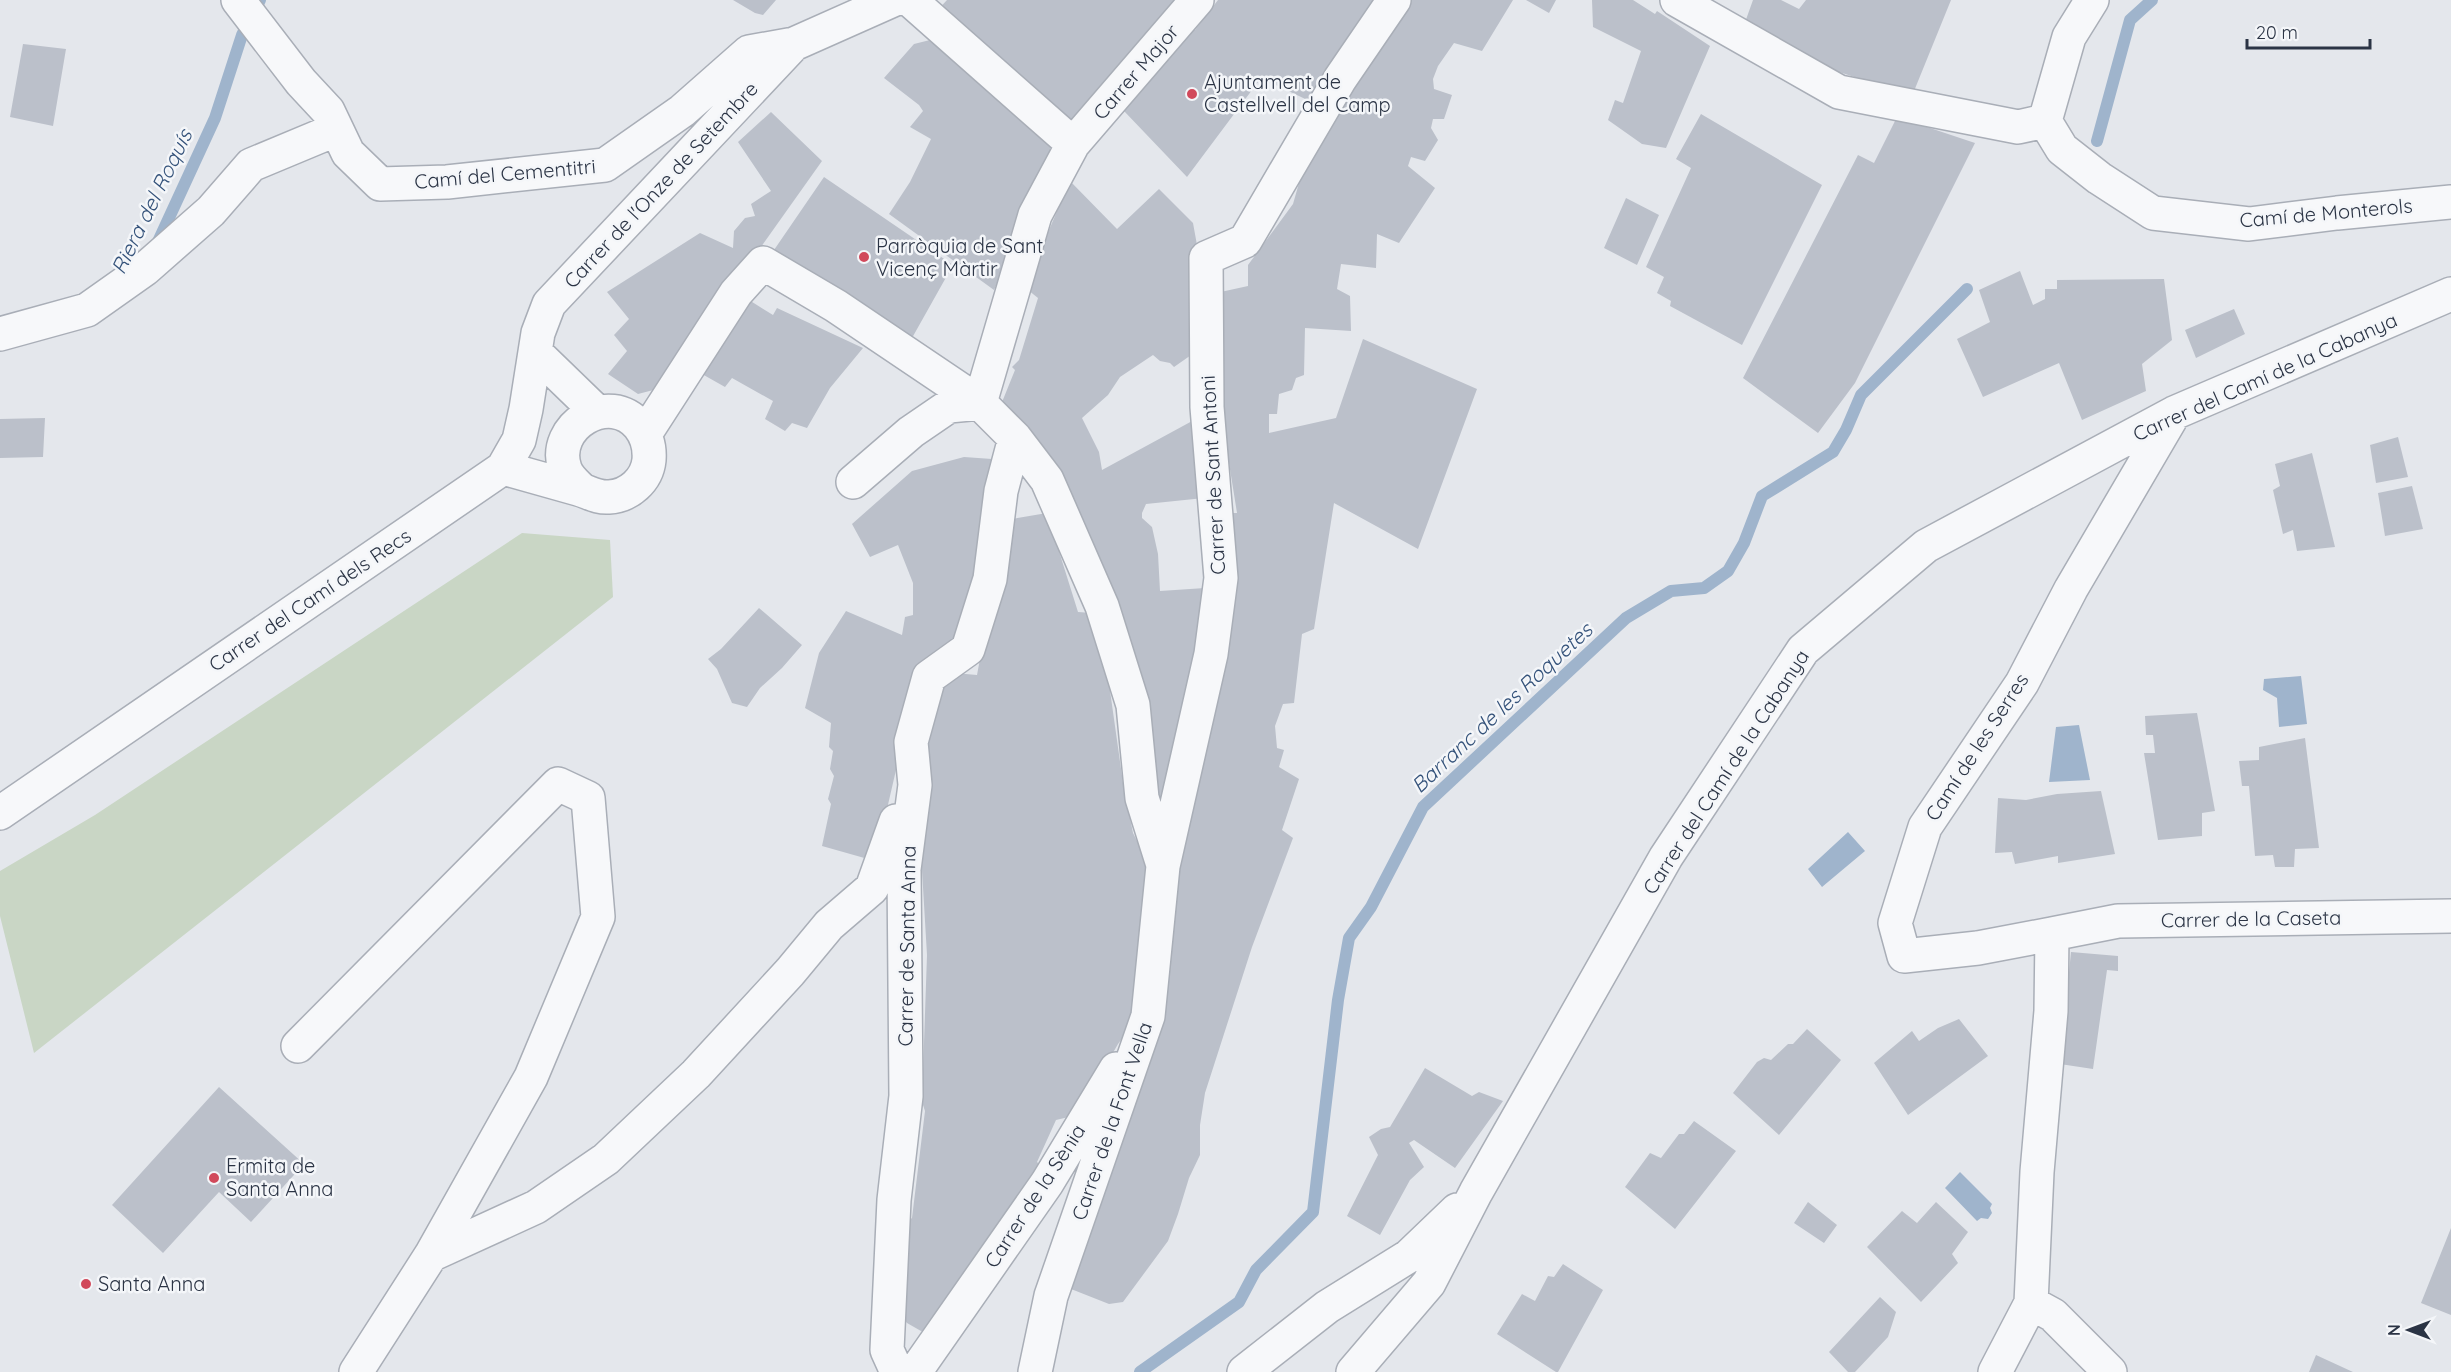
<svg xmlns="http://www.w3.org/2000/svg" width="2451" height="1372" font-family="Quicksand,sans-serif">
	<rect width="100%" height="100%" fill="#e4e7ec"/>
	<path fill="#c9d6c5" d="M522 533 610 540 613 597 34 1053 0 916V871L95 815Z"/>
	<path fill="#9fb4cc" d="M2301 676 2307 724 2279 727 2277 698 2263 690 2264 679Z
		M2079 725 2090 780 2049 782 2056 727Z
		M1848 832 1865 851 1822 887 1808 869Z
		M1960 1172 1992 1204 1990 1208 1992 1213 1988 1219 1981 1218 1977 1221 1945 1188Z"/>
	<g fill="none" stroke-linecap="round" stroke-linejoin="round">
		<path stroke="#9fb4cc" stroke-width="12" d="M2097 141 2130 20 2152 0
			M156 246 215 118 242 35 260 0
			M1140 1372 1239 1302 1256 1270 1313 1212 1338 1000 1349 938 1371 907 1423 807 1626 618 1671 591 1704 588 1728 571 1744 543 1762 496 1833 452 1846 430 1861 395 1967 289"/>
	</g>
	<path fill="#bbc0ca" d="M733 0H776L763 15 755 13Z
		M947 0H1188L1072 138 933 15Z
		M1218 0H1381L1320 106 1261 78 1187 177 1124 111 1188 26 1195 30Z
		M1405 0H1513L1482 51 1454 43 1438 66 1433 79 1434 89 1452 95 1444 119H1433L1431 128 1438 140 1425 161 1411 157 1408 166 1435 188 1399 243 1377 234 1376 268 1341 264 1337 289 1350 296 1351 331 1305 328 1304 375 1296 378 1292 390 1279 394 1277 414H1269V433L1336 418 1363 339 1477 389 1418 549 1334 503 1314 629 1302 634 1294 703 1283 704 1275 726 1277 748 1284 750 1279 767 1299 779 1282 830 1293 838 1252 947 1205 1093 1200 1125V1155L1189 1178 1178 1214 1168 1241 1123 1302 1109 1304 1071 1289 1176 870 1228 513H1237L1225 438 1216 293 1248 286V265L1293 204 1303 169Z
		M1526 0H1556L1549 13Z
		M1592 0H1633L1655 14 1657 11 1710 46 1666 148 1642 144 1608 120 1615 100 1623 103 1641 51 1593 27Z
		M1753 0H1781L1799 9 1806 0H1951L1912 96 1821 66 1743 28Z
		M930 40 1060 152 1013 247 994 290 889 214 910 182 931 139 910 127 923 111 919 105 884 78 914 44Z
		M23 44 66 49 53 126 10 117Z
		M771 112 822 161 661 388 638 394 608 374 627 351 614 335 629 319 607 292 700 233 733 248 734 231 745 218 755 216 751 204 771 191 738 142Z
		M1701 114 1822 185 1742 345 1670 306 1671 301 1657 293 1664 277 1646 267 1691 168 1676 159Z
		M1897 117 1975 143 1855 383 1818 433 1743 378 1858 155 1874 163Z
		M824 177 953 265 912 338 774 250Z
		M1070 181 1117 229 1159 189 1193 223 1199 256 1194 353 1174 367 1170 363 1160 361 1153 355 1120 377 1108 395 1082 418 1099 452 1102 470 1194 420 1204 498 1146 504 1142 513V518L1152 527 1158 554 1160 591 1205 588 1193 704 1155 821 1141 704 998 412 1015 370 1012 367 1019 360 1038 298 1028 290 1046 237Z
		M1626 198 1659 215 1637 265 1604 248Z
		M2020 271 2033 305 2045 299V289H2057V280L2164 279 2172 340 2142 364 2146 391 2082 420 2059 363 1983 397 1957 339 1990 322 1979 290Z
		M749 300 773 315 777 308 863 348 830 388 807 428 792 423 785 431 765 419 773 401 732 378 725 387 702 374Z
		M2234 309 2245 334 2196 358 2185 330Z
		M45 418 43 457 0 458V419Z
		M2398 437 2408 477 2376 483 2370 445Z
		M2312 453 2335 547 2297 551 2293 530 2283 534 2273 490 2280 486 2275 464Z
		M964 457 992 459 987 540 966 628 925 664 902 744 875 861 822 846 831 804 828 799 834 776 830 769 833 751 829 747 831 723 805 708 819 653 846 611 902 635 905 617 913 615V583L898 545 870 557 852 524 912 471Z
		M2412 486 2423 529 2385 536 2378 493Z
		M1047 513 1078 612 1092 613 1105 655 1123 783 1133 833 1150 867 1138 1017 1118 1044 1077 1115 1056 1120 1037 1162 1043 1168 932 1330 921 1331 907 1323 899 1313 906 1223 912 1218 925 1111 922 1102 927 955 917 786 943 672 977 675 1006 520Z
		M759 608 802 645 782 668 760 688 747 707 732 703 717 669 708 659 721 649Z
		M2197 713 2215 811 2202 813V836L2158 840 2144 753H2155L2153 735H2146L2145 716Z
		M2305 738 2319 848 2295 849 2294 867H2275L2273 855 2255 856 2249 786H2242L2239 761 2259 760V747Z
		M2101 791 2115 854 2058 863V856L2015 864 2012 852 1995 853 1998 798 2026 800 2057 794Z
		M2071 952 2118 956V971L2107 970 2093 1069 2060 1064Z
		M1959 1019 1988 1056 1908 1115 1874 1063 1912 1031 1919 1041 1938 1028Z
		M1807 1029 1841 1060 1779 1135 1733 1093 1757 1062 1764 1058 1771 1060 1788 1044H1793Z
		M1425 1068 1472 1096 1479 1092 1503 1101 1455 1168 1414 1140 1409 1143 1424 1167 1410 1180 1380 1235 1347 1216 1378 1155 1369 1137 1381 1129 1390 1127Z
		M219 1087 304 1164 251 1222 219 1192 163 1253 112 1205Z
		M1694 1121 1736 1151 1675 1229 1625 1187 1650 1153 1661 1158 1679 1134H1684Z
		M1808 1202 1837 1225 1824 1243 1794 1223Z
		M1936 1202 1968 1232 1952 1254 1958 1263 1921 1302 1867 1247 1902 1211 1917 1223Z
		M2451 1228V1315L2421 1303Z
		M1563 1264 1603 1290 1558 1372H1556L1497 1334 1522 1294 1535 1301 1548 1276 1554 1277Z
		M1880 1297 1896 1312 1888 1337 1855 1372H1848L1829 1352Z
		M2316 1355 2353 1372H2309Z"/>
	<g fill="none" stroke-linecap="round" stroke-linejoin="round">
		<g stroke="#a9aeb7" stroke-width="36">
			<path id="minor" d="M238 0 301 82 328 111 348 153 380 184 447 182 605 165 682 111 749 52 794 44 893 0
				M910 0 1073 144
				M1677 0 1839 92 2018 127 2045 121
				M2092 0 2069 37 2045 121 2062 149 2099 178 2153 213 2249 224 2337 213 2451 202
				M0 334 87 310 145 269 211 211 251 165 335 130
				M535 352 597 412
				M980 403 1035 215 1073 144 1197 0
				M645 434 736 293 763 263 836 306 980 403 1015 438 1047 480 1102 606 1133 705 1142 798 1163 865
				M503 468C528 475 553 482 578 489 589 492 597 498 609 497 629 496 647 480 649 460 650 447 647 436 639 426 610 390 550 426 565 469 568 478 576 484 582 490
				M853 482 911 432 949 406 980 403
				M0 813 503 468 519 440 526 409 538 333 549 304 794 44
				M2052 934 2118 921 2451 916
				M298 1046 558 784 588 798 598 917 531 1077 431 1255 356 1372
				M431 1255 536 1207 606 1159 696 1074 790 972 829 925 872 888 896 821
				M897 1372 887 1350 894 1200 906 1096 904 869 915 785 911 742 929 677 968 649 990 579 1001 491 1015 438
				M915 1372 1047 1183 1116 1069
				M1035 1372 1051 1296 1148 1016 1163 866 1211 654 1221 578 1207 407 1206 258 1245 241 1340 79 1394 0
				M1244 1372 1327 1307 1409 1256 1457 1210
				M1353 1372 1429 1283 1476 1192 1666 857 1803 650 1926 546 2174 413 2451 294
				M1995 1372 2031 1303
				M2110 1372 2053 1315 2031 1303 2037 1172 2051 1011 2052 934 1978 948 1904 956 1895 923 1925 827 2022 683 2071 589 2173 415"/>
		</g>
		<use href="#minor" stroke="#f7f8fa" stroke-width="33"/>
	</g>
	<g fill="#d1495b" stroke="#f4f6f9" stroke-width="2">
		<circle cx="1192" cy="94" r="6"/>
		<circle cx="864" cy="257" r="6"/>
		<circle cx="214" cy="1178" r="6"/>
		<circle cx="86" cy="1284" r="6"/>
	</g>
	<g text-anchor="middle" stroke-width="5" stroke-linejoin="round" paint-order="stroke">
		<g font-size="20" fill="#2b3445" stroke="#f4f6f9">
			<text transform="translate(1136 72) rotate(-49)" y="7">Carrer Major</text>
			<text transform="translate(505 174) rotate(-5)" y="7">Camí del Cementitri</text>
			<text transform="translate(661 185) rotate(-47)" y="7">Carrer de l'Onze de Setembre</text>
			<text transform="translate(2326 213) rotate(-5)" y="7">Camí de Monterols</text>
			<text transform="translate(2265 377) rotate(-24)" y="7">Carrer del Camí de la Cabanya</text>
			<text transform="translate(1213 475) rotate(-93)" y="7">Carrer de Sant Antoni</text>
			<text transform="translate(310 600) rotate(-34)" y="7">Carrer del Camí dels Recs</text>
			<text transform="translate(1977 747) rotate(-57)" y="7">Camí de les Serres</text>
			<text transform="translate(1726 772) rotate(-57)" y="7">Carrer del Camí de la Cabanya</text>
			<text transform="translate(2251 919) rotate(-1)" y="7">Carrer de la Caseta</text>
			<text transform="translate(907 946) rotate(-89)" y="7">Carrer de Santa Anna</text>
			<text transform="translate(1112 1121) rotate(-71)" y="7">Carrer de la Font Vella</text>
			<text transform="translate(1035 1196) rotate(-57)" y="7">Carrer de la Sènia</text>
		</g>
		<g font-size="20" fill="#2b3445" stroke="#f4f6f9" text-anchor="start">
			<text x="1204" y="89">Ajuntament de<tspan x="1204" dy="23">Castellvell del Camp</tspan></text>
			<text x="876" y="253">Parròquia de Sant<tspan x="876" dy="23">Vicenç Màrtir</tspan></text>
			<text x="226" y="1173">Ermita de<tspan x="226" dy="23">Santa Anna</tspan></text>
			<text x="98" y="1291">Santa Anna</text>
		</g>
		<g font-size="21" font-style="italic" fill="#34527a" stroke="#f4f6f9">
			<text transform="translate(152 202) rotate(-64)" y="7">Riera del Roquís</text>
			<text transform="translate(1502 708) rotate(-43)" y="7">Barranc de les Roquetes</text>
		</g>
	</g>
	<g transform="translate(2409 1330) rotate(270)" stroke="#f4f6f9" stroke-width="4.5" paint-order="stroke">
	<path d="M0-4.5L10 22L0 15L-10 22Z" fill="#2b3445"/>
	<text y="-9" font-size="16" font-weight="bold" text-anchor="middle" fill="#2b3445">N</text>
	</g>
	<path d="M2247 39v9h123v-9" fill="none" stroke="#2b3445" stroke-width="3"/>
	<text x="2256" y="39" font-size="18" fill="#2b3445" stroke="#f4f6f9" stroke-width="4.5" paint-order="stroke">20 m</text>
</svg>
